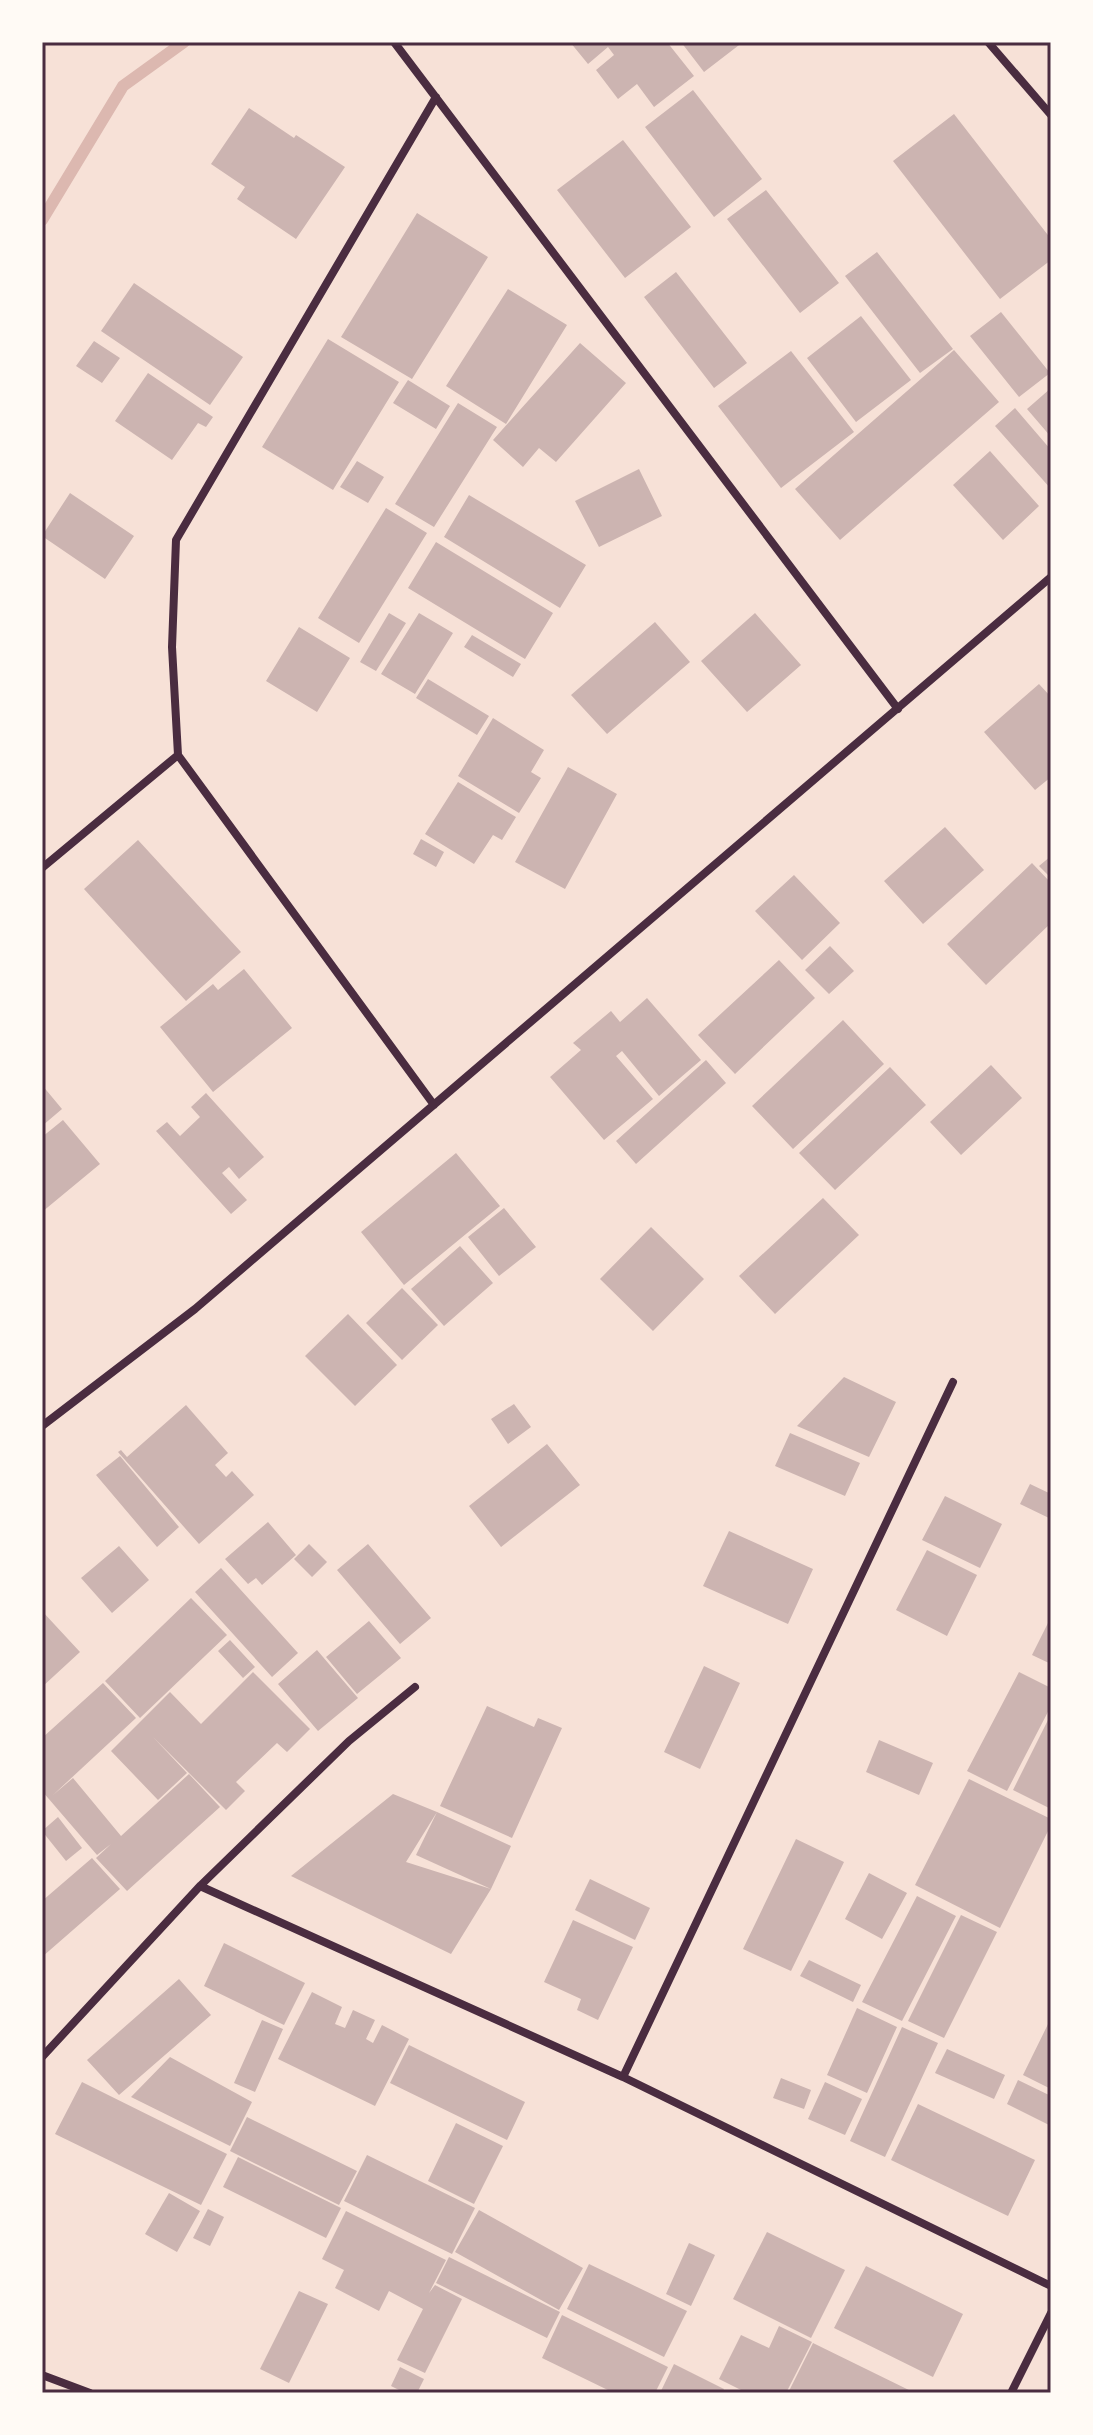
<svg xmlns="http://www.w3.org/2000/svg" width="1093" height="2435" font-family="Raleway,sans-serif">
	<rect width="100%" height="100%" fill="#f7e1d7"/>
	<g fill="none" stroke-linecap="round" stroke-linejoin="round">
		<path stroke="#dcb8b0" stroke-width="12" d="M42 220 123 86 184 42"/>
	</g>
	<path fill="#ccb4b1" d="M570 42H667L694 76 654 107 637 84 618 99 596 70 614 55 608 47 588 64Z
		M681 42H743L704 72Z
		M693 90 762 179 714 217 645 127Z
		M249 108 294 138 296 135 345 167 296 239 237 199 245 187 211 164Z
		M954 114 1051 239V260L1000 299 893 161Z
		M623 140 691 227 625 278 557 190Z
		M766 190 839 283 800 313 727 219Z
		M417 213 488 257 412 379 341 337Z
		M877 252 953 349 920 373 845 276Z
		M676 272 747 363 714 388 644 297Z
		M134 283 243 357 210 405 101 331Z
		M508 289 567 325 506 424 446 386Z
		M1001 312 1050 373 1019 397 970 336Z
		M861 316 911 380 856 422 807 358Z
		M328 339 399 382 333 490 262 447Z
		M94 341 120 358 102 383 76 366Z
		M580 343 626 383 556 462 539 448 523 467 493 440Z
		M954 350 999 402 840 540 795 489Z
		M791 351 854 432 781 488 718 406Z
		M148 373 213 417 206 427 198 423 172 460 115 421Z
		M408 380 450 406 436 429 393 403Z
		M1051 388V437L1027 409Z
		M458 403 497 427 434 527 395 504Z
		M1015 408 1051 450V489L995 426Z
		M990 451 1039 506 1003 540 953 485Z
		M357 461 384 477 368 503 340 487Z
		M639 469 662 516 599 547 575 501Z
		M70 493 134 536 105 579 42 536Z
		M469 495 586 565 560 608 444 537Z
		M386 508 427 533 359 643 318 618Z
		M436 542 553 613 525 659 408 588Z
		M389 613 406 623 376 671 360 662Z
		M419 613 453 633 415 694 381 674Z
		M755 613 801 665 747 712 701 661Z
		M655 622 690 662 607 734 571 695Z
		M299 627 350 658 317 712 266 681Z
		M472 635 521 664 513 677 464 647Z
		M428 679 489 716 477 735 416 698Z
		M1039 684 1051 697V777L1035 790 984 732Z
		M493 718 544 750 531 772 541 778 519 813 458 776Z
		M568 767 617 794 565 889 515 862Z
		M458 782 516 817 502 840 493 835 474 864 425 834Z
		M945 827 984 870 923 924 884 881Z
		M421 839 444 852 436 867 413 854Z
		M138 840 241 952 186 1001 84 889Z
		M1051 856V878L1039 866Z
		M1032 863 1051 883V923L986 985 947 944Z
		M794 875 840 923 802 960 755 911Z
		M830 946 854 971 829 994 805 970Z
		M779 960 815 998 735 1074 698 1035Z
		M244 969 292 1028 213 1092 160 1027 213 984 218 990Z
		M647 998 701 1060 659 1096 622 1051 616 1056 653 1099 604 1140 550 1077 581 1050 573 1043 611 1011 620 1022Z
		M843 1020 884 1064 793 1149 752 1106Z
		M706 1060 726 1083 636 1164 616 1141Z
		M991 1065 1022 1098 961 1155 930 1122Z
		M890 1067 926 1105 835 1190 799 1153Z
		M42 1085 62 1109 42 1126Z
		M206 1093 264 1157 239 1179 229 1167 222 1173 247 1200 231 1214 156 1131 167 1122 180 1136 200 1117 191 1107Z
		M63 1120 100 1164 42 1212V1137Z
		M456 1153 500 1206 404 1285 361 1232Z
		M823 1198 859 1235 775 1314 739 1276Z
		M504 1208 536 1247 499 1276 468 1237Z
		M651 1227 704 1279 653 1331 600 1279Z
		M460 1246 493 1283 444 1326 411 1289Z
		M402 1288 438 1325 402 1360 366 1323Z
		M348 1314 397 1365 355 1406 305 1356Z
		M844 1377 896 1402 869 1457 797 1426Z
		M514 1404 531 1427 508 1444 491 1419Z
		M186 1405 228 1453 215 1465 226 1477 232 1471 254 1495 199 1544 118 1452 121 1450 127 1457Z
		M790 1433 860 1463 845 1496 775 1466Z
		M547 1444 580 1485 501 1547 469 1506Z
		M120 1456 179 1527 157 1547 96 1475Z
		M1030 1484 1051 1494V1519L1020 1504Z
		M945 1496 1002 1524 980 1568 922 1540Z
		M268 1522 296 1555 262 1585 256 1578 248 1584 225 1559Z
		M729 1531 813 1569 788 1624 703 1586Z
		M309 1544 327 1562 312 1577 294 1559Z
		M368 1544 431 1618 400 1644 337 1570Z
		M119 1546 149 1580 112 1613 81 1578Z
		M927 1550 977 1575 947 1636 896 1610Z
		M221 1568 298 1653 272 1677 195 1592Z
		M191 1598 227 1635 140 1718 105 1681Z
		M42 1611 80 1652 42 1687Z
		M1051 1617V1664L1032 1655Z
		M369 1621 401 1658 357 1694 326 1657Z
		M230 1640 255 1667 243 1678 218 1651Z
		M317 1650 358 1698 318 1731 278 1684Z
		M704 1666 740 1683 700 1769 664 1752Z
		M253 1672 310 1729 287 1752 277 1743 236 1782 245 1791 226 1810 153 1737 187 1773 158 1800 111 1751 170 1692 201 1724Z
		M1019 1672 1051 1688V1706L1007 1791 967 1771Z
		M103 1683 136 1718 53 1795 73 1778 121 1836 189 1774 220 1807 127 1891 96 1858 111 1844 97 1855 42 1791V1738Z
		M487 1706 534 1727 538 1718 562 1728 512 1838 440 1806Z
		M1051 1714V1809L1013 1790Z
		M879 1740 933 1763 919 1795 866 1772Z
		M969 1779 1051 1819V1825L1000 1928 915 1885Z
		M393 1794 437 1812 406 1862 491 1889 451 1954 291 1876Z
		M437 1812 511 1846 491 1889 416 1855Z
		M58 1817 82 1848 66 1861 42 1831Z
		M796 1839 844 1862 791 1971 743 1949Z
		M92 1858 120 1889 42 1957V1901Z
		M869 1873 907 1893 882 1939 845 1919Z
		M590 1879 650 1908 635 1940 575 1910Z
		M917 1896 956 1916 902 2021 862 2002Z
		M961 1915 997 1932 944 2038 908 2021Z
		M573 1920 633 1947 598 2020 577 2010 581 1999 544 1982Z
		M224 1943 305 1983 284 2025 204 1986Z
		M809 1960 861 1985 853 2002 800 1976Z
		M179 1979 211 2015 119 2095 87 2060Z
		M312 1992 342 2007 335 2024 345 2028 353 2010 375 2020 366 2039 373 2043 382 2025 409 2039 375 2106 278 2059Z
		M857 2008 897 2027 867 2093 827 2075Z
		M1051 2018V2089L1023 2075Z
		M262 2020 283 2029 255 2092 234 2083Z
		M902 2027 938 2043 885 2157 850 2141Z
		M409 2045 525 2102 507 2140 390 2083Z
		M947 2049 1005 2075 994 2099 935 2073Z
		M170 2057 252 2102 230 2146 131 2097Z
		M781 2078 811 2090 804 2109 773 2098Z
		M1018 2080 1051 2096V2126L1007 2104Z
		M82 2082 227 2154 201 2205 55 2134Z
		M825 2082 862 2099 845 2135 808 2119Z
		M918 2104 1035 2160 1008 2216 891 2160Z
		M247 2117 357 2171 339 2205 230 2151Z
		M456 2123 503 2146 474 2204 428 2181Z
		M367 2155 475 2208 452 2254 344 2201Z
		M238 2157 341 2208 326 2238 223 2187Z
		M169 2193 200 2211 177 2252 145 2234Z
		M208 2209 224 2217 210 2246 193 2238Z
		M479 2210 583 2268 559 2310 455 2252Z
		M346 2211 446 2260 429 2293 435 2285 462 2299 425 2373 397 2360 423 2309 389 2291 379 2311 335 2288 344 2270 322 2259Z
		M767 2232 845 2270 811 2338 733 2299Z
		M689 2243 715 2255 691 2306 666 2294Z
		M449 2257 560 2312 547 2338 436 2283Z
		M589 2264 687 2311 664 2357 567 2309Z
		M866 2266 963 2314 933 2377 834 2328Z
		M299 2291 328 2304 289 2383 260 2369Z
		M562 2315 668 2367 655 2393H614L542 2358Z
		M779 2326 812 2342 786 2393H747L719 2379 741 2335 769 2348Z
		M813 2343 915 2393H788Z
		M674 2364 724 2389 722 2393H660Z
		M400 2367 424 2379 417 2393H405L391 2386Z"/>
	<g fill="none" stroke-linecap="round" stroke-linejoin="round">
		<path stroke="#4a2c40" stroke-width="8" d="M394 42 898 709
			M988 42 1051 115
			M42 868 178 755
			M434 1105 178 755 172 647 176 540 436 97
			M42 1426 195 1309 1051 577
			M200 1886 623 2077 1051 2286
			M42 2057 200 1886 349 1741 415 1687
			M623 2077 953 1382
			M42 2375 90 2393
			M1011 2393 1051 2313"/>
	</g>
	<rect width="1093" height="2435" fill="none" stroke="#fffaf5" stroke-width="88"/>
	<rect x="44" y="44" width="1005" height="2347" fill="none" stroke="#4a2c40" stroke-width="3"/>
</svg>
